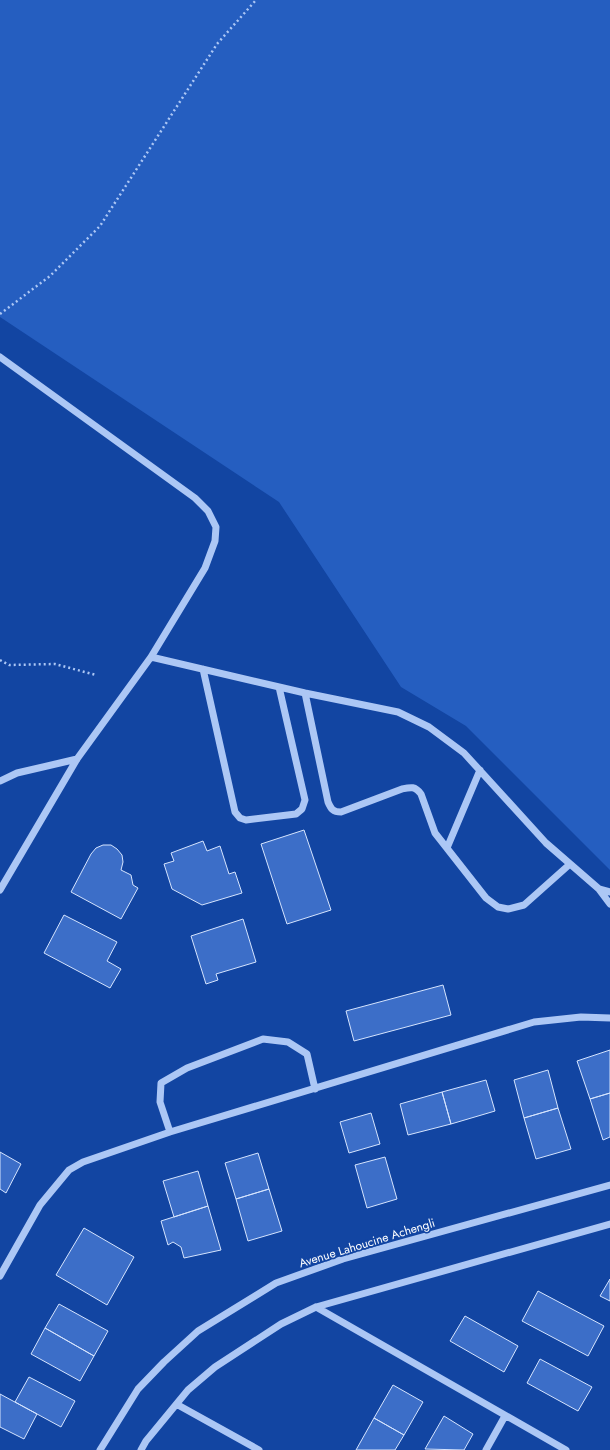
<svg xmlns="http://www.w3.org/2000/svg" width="610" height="1450" font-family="Jost,sans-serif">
	<rect width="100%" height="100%" fill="#1245a2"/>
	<path fill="#255ec0" d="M0 0H610V870L466 726 401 687 279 502 0 317Z"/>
	<path fill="#3c6ec8" stroke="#d5e4fe" d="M304 830 331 910 287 924 261 844Z
		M203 841 207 851 220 846 229 874 235 872 242 893 202 905 172 889 164 864 174 861 171 853Z
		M103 845H111L117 849 122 855 123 862 121 870 131 875 133 885 138 888 121 919 71 892 91 854 96 848Z
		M64 915 117 942 107 961 121 969 110 988 44 953Z
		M243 919 256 962 216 974 218 980 206 984 191 936Z
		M443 985 451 1015 354 1041 346 1011Z
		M610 1050V1093L590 1099 577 1061Z
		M548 1070 558 1108 524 1118 514 1080Z
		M486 1080 495 1111 451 1124 442 1092Z
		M442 1092 451 1124 408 1135 400 1104Z
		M610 1093V1137L603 1140 590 1099Z
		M558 1108 571 1149 536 1159 524 1118Z
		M371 1113 380 1144 349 1153 340 1122Z
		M0 1152 21 1164 6 1193 0 1189Z
		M258 1153 269 1189 236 1199 225 1163Z
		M385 1157 397 1199 367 1208 355 1165Z
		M198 1171 208 1206 174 1217 163 1181Z
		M269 1189 282 1231 248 1241 236 1199Z
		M208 1206 221 1250 184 1258 181 1247 173 1242 168 1245 161 1221Z
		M84 1228 134 1257 107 1305 56 1275Z
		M610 1279V1301L600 1296Z
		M538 1291 604 1326 588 1356 522 1321Z
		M59 1304 108 1331 94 1356 45 1328Z
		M465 1316 518 1346 504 1372 450 1341Z
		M45 1328 94 1356 80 1381 31 1354Z
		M540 1359 592 1387 578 1411 527 1383Z
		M29 1377 75 1401 61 1427 15 1402Z
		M393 1385 423 1402 404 1435 374 1418Z
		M0 1394 37 1414 24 1439 0 1427Z
		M444 1416 473 1434 464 1450 425 1449Z
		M374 1418 404 1435 395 1450H356Z"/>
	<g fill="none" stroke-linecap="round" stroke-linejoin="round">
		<path stroke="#acc7f5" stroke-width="2.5" stroke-dasharray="2 3" stroke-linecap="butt" d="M0 314 50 276 100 226 217 44 256 0
			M0 660 9 665 55 664 96 675"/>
		<path stroke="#acc7f5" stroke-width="7" d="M0 357 195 498 208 511 216 527 215 541 205 568 151 657 77 759 0 890
			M151 657 305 693 398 712 429 727 464 753 546 843 599 889 610 892
			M203 669 235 812 240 818 246 820 296 814 302 809 305 800 279 687
			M305 693 328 802C331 809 333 812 341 812L402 789C411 787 415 786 421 794L435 833 486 898 498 907 508 909 524 905 570 864
			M0 781 17 773 77 759
			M447 848 480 770
			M598 888 610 904
			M170 1132 160 1102 161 1083 187 1068 263 1039 288 1042 307 1054 315 1089
			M0 1276 40 1205 69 1170 83 1162 170 1132 534 1022 581 1017 610 1018
			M316 1307 566 1450
			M178 1405 259 1450
			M100 1450 138 1389 164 1362 198 1331 276 1283 343 1259 610 1185
			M141 1450 146 1441 188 1390 215 1367 281 1324 316 1307 610 1224
			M486 1450 505 1416"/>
	</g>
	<g text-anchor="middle" stroke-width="3.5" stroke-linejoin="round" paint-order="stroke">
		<g font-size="12" fill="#fff" stroke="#1245a2">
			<text transform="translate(367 1243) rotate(-17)" y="4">Avenue Lahoucine Achengli</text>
		</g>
	</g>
</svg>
